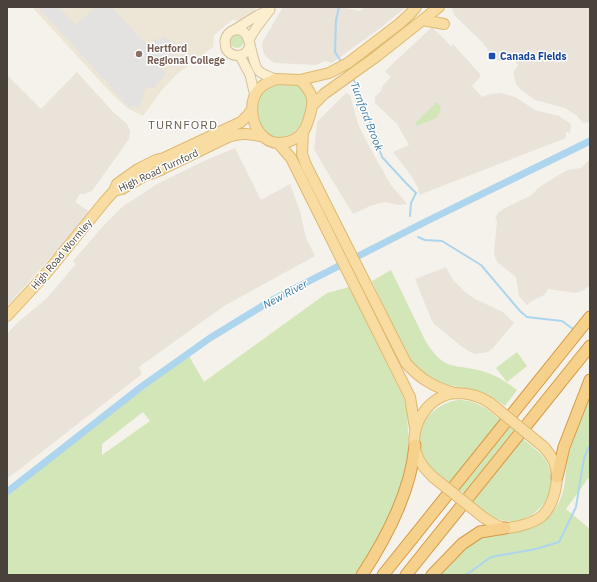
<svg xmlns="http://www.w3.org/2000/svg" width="597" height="582" font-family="'IBM Plex Sans',sans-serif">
	<rect width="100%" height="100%" fill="#f5f2ec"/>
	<path fill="#e9e3da" d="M283 7H339L360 11 365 7H406L383 26 332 63 325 61 316 65 275 63 271 61 264 54 262 45 263 41Z
		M452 7H590V122L583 123 577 116 565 108 535 100 519 88 516 84 514 76V72L518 65 511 57 502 61 495 60 483 43 455 16 452 10Z
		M432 27 451 46 453 44 480 74V77L472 86 482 97 490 94 501 93 515 97 535 110 559 116 571 124 570 133 566 132V138L419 195 418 188 412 177 393 152 409 145 397 124 375 103V97L381 91 383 85 391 77 385 71Z
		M77 72 114 113 127 124 130 131 129 139 92 191 84 194H80L75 202 89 211 61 246 7 306V75L41 109Z
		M346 93 350 95 358 124 371 150 391 185 407 204 399 205 385 202 370 206 353 214 323 165 314 149 317 122Z
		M235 148 261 200 290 184 300 211 306 238 315 256 224 306 139 367 142 374 7 479V334L17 323 47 298 76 264 73 261 103 226 122 207 157 184 204 161Z
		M590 159V285L584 290 576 293 548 289 544 295 530 302 527 305 519 296 516 277 497 262 494 254 497 220H495L497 214 503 209 530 196 541 186 562 173 568 170 581 168Z
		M446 267 453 280 465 292 475 299 503 312 514 323 493 348 488 352 475 354 470 352 461 346 434 324 431 319 415 279Z"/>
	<path fill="#ede6d7" d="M32 7H258L243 21 232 20 214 35 213 47 177 74 162 90 143 116 127 108 109 91Z"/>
	<path fill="#d3e6b8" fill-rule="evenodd" d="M230 41a7 7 0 1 1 14 0a7 7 0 1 1-14 0Z
		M275 83C282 84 294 82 300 86 317 98 302 141 276 137 271 136 266 133 263 129 254 119 254 99 265 90 267 87 272 85 275 83Z
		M437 102C443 108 441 112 436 118L417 126 415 123Z
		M391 270 426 342C446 372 452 363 482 371 496 375 505 381 517 390L505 406 493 398 478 391 438 383 429 378 414 365 406 354 372 281Z
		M349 287 404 399 407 411 408 433V466L404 481 389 517 374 546 356 575H7V495L119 407 189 356 204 382 327 293ZM143 412 150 421 102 455V444Z
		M517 352 527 366 507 382 496 368Z
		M590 395V476L566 509 590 529V572L589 574 590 575H439C453 560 467 541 488 534 505 529 533 534 546 520 553 514 561 501 563 491 566 481 565 469 568 458 574 436 581 415 590 395Z
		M458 400C477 400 487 409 501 420L450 484C439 476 429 469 423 457 411 430 431 404 458 400Z
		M508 425 515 430 464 493 457 488Z
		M523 439C532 447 543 453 548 465 561 495 532 528 501 520 490 517 481 508 473 502Z"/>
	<path fill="#e4e2e0" d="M38 7H59L75 25 96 7H111L149 47 155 38 159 41 163 36 175 44 172 48 176 50 169 60 162 55 156 63 166 73 154 88 146 87 141 103 137 109 133 105 130 108Z"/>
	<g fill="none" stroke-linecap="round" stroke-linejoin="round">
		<path stroke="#add5ed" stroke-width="2" d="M339 7 336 20 335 52 342 63
			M352 78 358 86 382 157 406 183 416 193 411 203 410 216
			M418 237 425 240 442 241 481 265 520 311 527 317 562 321 573 329
			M466 575 491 557 536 549 559 542 576 507 584 458 590 445"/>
		<path stroke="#add5ed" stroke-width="7" d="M7 492 141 387 210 338 272 300 427 221 590 141"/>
		<g stroke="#d2c29e" stroke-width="11">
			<path id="secondary" d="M234 30 258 15 270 10
				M249 40 256 28 269 11
				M250 45C247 57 233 59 226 49L225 41C226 35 230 31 235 30 254 27 249 61 259 71 263 75 270 77 276 79
				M240 56 250 75 255 96"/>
		</g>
		<g stroke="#deb971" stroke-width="12">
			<path id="primary" d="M423 20 444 24
				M276 79 300 80C312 92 315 99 310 115 308 121 307 127 303 132 294 143 276 147 265 138 250 126 247 99 262 86 266 83 271 81 276 79Z
				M300 80 329 73 348 63 399 24 410 14 416 7
				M313 105 324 94 377 56 439 7
				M303 131 302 154 306 165 406 363C420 379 434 387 454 393
				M278 143 291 158 410 397 415 428
				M114 191 122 189 144 176 158 171 228 137C241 132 251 134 264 137
				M7 316 44 276 105 201 114 191 117 184 138 169 156 160 164 158 241 122 248 115 252 109
				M433 477C426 470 419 463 416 452 408 427 428 395 456 393 469 393 480 396 490 403
				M483 517C489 521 497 527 505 528 515 528 533 523 541 517 554 506 561 478 554 462 552 457 548 452 544 447"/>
		</g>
		<g stroke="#d59a46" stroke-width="13">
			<path id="trunk" d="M557 477 564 447 590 380
				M362 575C387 537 411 492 415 445
				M383 575 590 317
				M406 575 590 346
				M432 575 462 544 480 532 505 528"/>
		</g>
		<use href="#secondary" stroke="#fcefcf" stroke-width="9"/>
		<use href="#primary" stroke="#f8dca1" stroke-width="10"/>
		<use href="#trunk" stroke="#f6d18c" stroke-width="11"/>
		<g stroke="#deb971" stroke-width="12" stroke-linecap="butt">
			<path id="primary-bridge" d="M490 403 544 447
				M433 477 483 517"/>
		</g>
		<use href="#primary-bridge" stroke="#f8dca1" stroke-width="10"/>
	</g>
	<circle fill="#8d6e63" stroke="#fff" stroke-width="1.5" cx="139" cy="54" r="4"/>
	<rect fill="#1a4fb4" stroke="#fff" stroke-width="1.5" x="488" y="52" width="8" height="8" rx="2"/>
	<g text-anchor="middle" stroke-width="3" stroke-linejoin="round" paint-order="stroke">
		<g font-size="10" font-weight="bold" fill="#785e54" stroke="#fff" text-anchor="start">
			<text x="147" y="52">Hertford<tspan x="147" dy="12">Regional College</tspan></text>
		</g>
		<g font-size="10" font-weight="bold" fill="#164399" stroke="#fff" text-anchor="start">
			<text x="500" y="60">Canada Fields</text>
		</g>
		<g font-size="10" fill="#49423a" stroke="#fff">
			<text transform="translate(158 170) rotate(-25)" y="4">High Road Turnford</text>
			<text transform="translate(61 254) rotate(-50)" y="4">High Road Wormley</text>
		</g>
		<g font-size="11" font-style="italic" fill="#367ca8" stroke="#fff">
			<text transform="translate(367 116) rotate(69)" y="4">Turnford Brook</text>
			<text transform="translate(285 294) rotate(-28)" y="4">New River</text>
		</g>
		<g font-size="12" letter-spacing="1" fill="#6b6051" stroke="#fff">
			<text x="183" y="129">TURNFORD</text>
		</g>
	</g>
	<rect width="597" height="582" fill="none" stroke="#49423a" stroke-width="16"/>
</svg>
